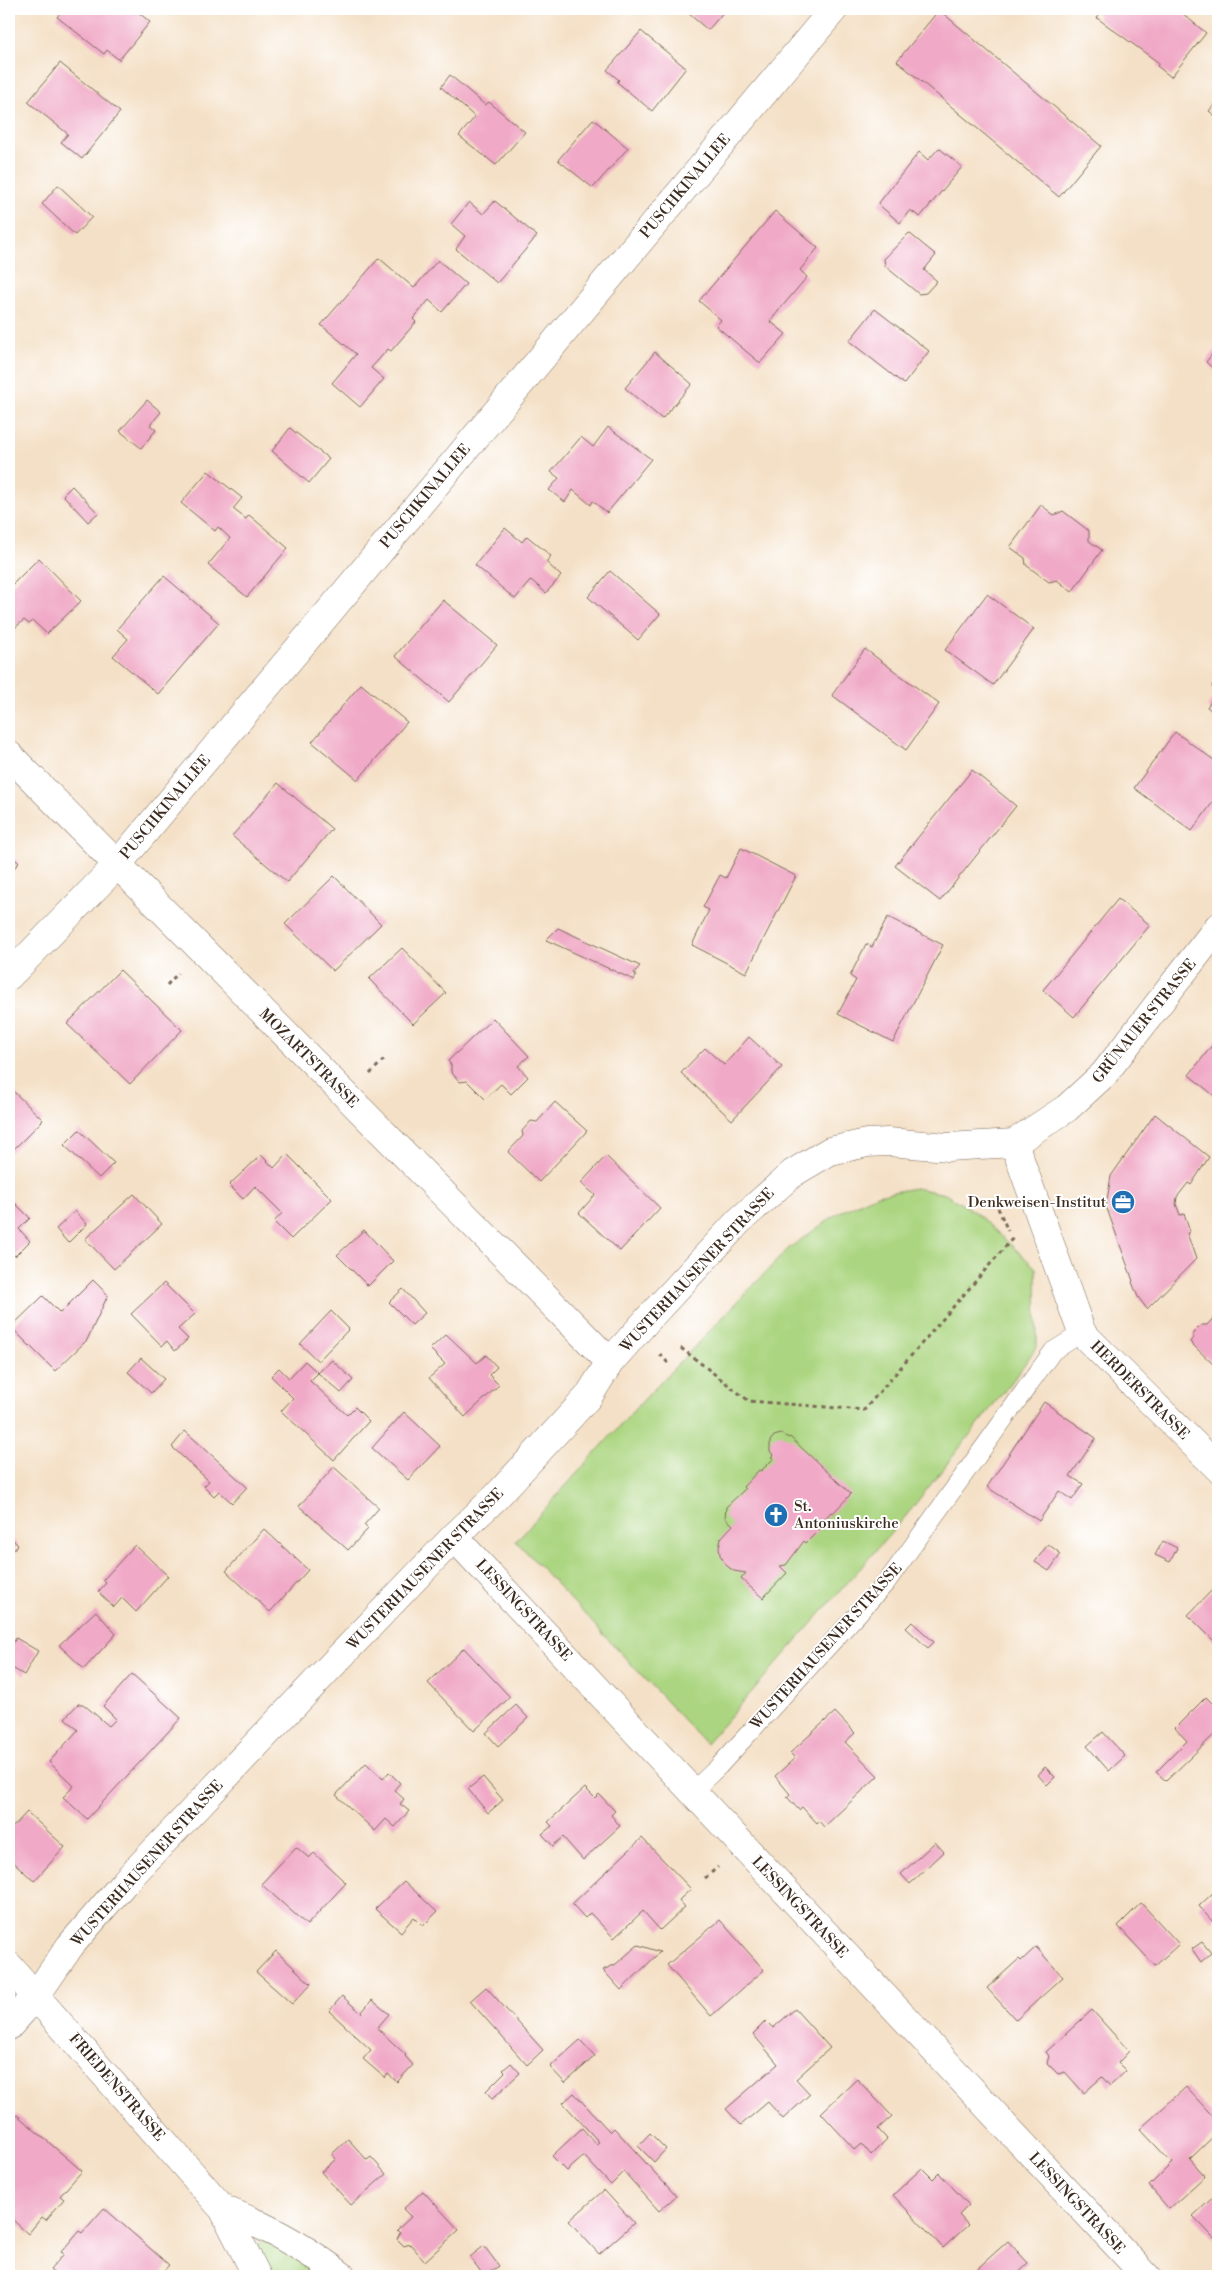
<svg xmlns="http://www.w3.org/2000/svg" width="1227" height="2285" font-family="'Libre Bodoni',serif">
	<rect width="100%" height="100%" fill="#fff"/>
	<filter id="ink" filterUnits="userSpaceOnUse"><feTurbulence type="fractalNoise" baseFrequency=".02" numOctaves="2"/><feDisplacementMap in="SourceGraphic" scale="10" xChannelSelector="R" yChannelSelector="G"/><feConvolveMatrix kernelMatrix="1 2 1 2 8 2 1 2 1" color-interpolation-filters="sRGB"/></filter>
	<filter id="wash" filterUnits="userSpaceOnUse"><feTurbulence type="fractalNoise" baseFrequency=".0096" numOctaves="4" result="noise"/><feDisplacementMap in="SourceGraphic" scale="20" xChannelSelector="R" yChannelSelector="G"/><feGaussianBlur stdDeviation="1.12" result="paint"/><feColorMatrix in="noise" values="0 0 0 0 0 0 0 0 0 0 0 0 0 0 0 0 0 1.4 0 .05"/><feComposite in="paint" operator="in"/></filter>
	<g filter="url(#wash)">
		<rect width="100%" height="100%" fill="#f4e0c6"/>
		<path fill="#abd580" stroke="#73804f" d="M915 1188 945 1194 975 1212 1036 1268 1037 1346 1017 1375 905 1517 706 1744 516 1541 635 1409 788 1249 838 1213 877 1195Z
			M264 2240 326 2276H273L256 2247Z"/>
		<g id="blocks">
			<path fill="#f0a9c6" d="M63 9H141L138 12 150 22 119 60 107 50 104 54 57 17Z
				M683 9H733L731 12 726 9 708 30Z
				M1091 9H1186L1183 14 1206 33 1171 77 1157 66 1159 63 1097 18 1099 15Z
				M939 10 1101 146 1059 197 897 61Z
				M641 31 686 68 652 111 617 82 619 80 607 70Z
				M60 63 120 112 82 159 61 142 68 134 28 102Z
				M450 75 485 105 489 102 525 132 496 165 459 136 475 117 441 87Z
				M1218 100V118L1209 111Z
				M593 119 628 148 593 188 558 160Z
				M939 148 962 167 920 217 910 210 900 223 878 204 919 152 928 160Z
				M58 185 92 217 75 235 42 204Z
				M495 201 537 236 497 283 456 249 465 236 451 224 469 202 483 214Z
				M775 211 818 248 800 270 807 277 770 321 786 334 760 363 716 326 721 320 699 301Z
				M909 233 936 255 924 270 937 281 926 293 919 294 885 266 884 259Z
				M379 258 414 288 438 260 466 284 442 312 429 300 413 319 416 322 391 351 388 349 371 368 384 379 360 407 332 383 356 354 321 325Z
				M875 309 929 351 904 384 849 341Z
				M1218 347V373L1206 362Z
				M655 352 692 384 662 419 625 388Z
				M147 400 161 412 150 425 156 430 141 448 120 431Z
				M608 427 651 459 607 513 593 501 591 505 573 490 565 502 549 490 559 478 551 472 581 437 593 447Z
				M290 428 329 459 309 483 272 451Z
				M208 471 242 498 233 509 246 519 249 515 288 548 247 597 208 565 230 538 218 527 215 531 181 503Z
				M72 486 98 513 88 522 63 495Z
				M1041 505 1054 515 1063 511 1089 531V541L1102 550 1072 592 1057 580 1049 582 1026 565 1025 558 1010 547Z
				M505 528 522 542 527 536 551 556 546 562 561 576 546 593 531 580 515 599 475 565Z
				M39 558 81 601 47 634 33 621 29 624 24 620 9 633V579L13 584Z
				M610 571 660 614 638 640 588 597Z
				M164 576 219 623 158 694 113 656 128 639 117 629Z
				M987 594 1034 629 993 685 945 650Z
				M443 600 497 645 449 702 395 656Z
				M865 649 939 704 906 750 832 695Z
				M1218 678V716L1207 707 1216 694 1212 686Z
				M361 684 407 722 358 780 312 742Z
				M1175 732 1218 763V795L1192 831 1134 788Z
				M972 770 1016 806 940 901 895 866Z
				M278 783 332 829 287 882 232 836Z
				M741 848 796 876 746 973 692 945 709 910 703 907 720 875 726 878Z
				M9 853 19 863 9 873Z
				M334 876 381 924 333 971 285 924Z
				M1118 899 1150 925 1074 1017 1043 990Z
				M888 917 943 945 893 1042 838 1014 856 980 850 976 866 944 872 947Z
				M558 928 640 966 634 973 636 976 634 980 546 940Z
				M402 948 446 993 413 1024 369 979Z
				M120 970 182 1030 130 1084 67 1024Z
				M493 1018 529 1056 518 1066 528 1077 511 1094 501 1084 485 1099 467 1081 460 1082 451 1072V1065L448 1061Z
				M749 1037 782 1067 732 1120 681 1073 705 1048 724 1065Z
				M1218 1038V1099L1189 1075Z
				M9 1087 43 1120 10 1153 9 1152Z
				M555 1102 587 1131 539 1182 508 1152 523 1136 522 1131 531 1121 537 1122Z
				M1155 1114 1209 1157 1191 1185 1188 1183 1177 1197 1176 1204 1180 1215 1184 1214 1190 1232 1187 1233 1196 1259 1147 1309 1138 1297 1132 1282 1133 1281 1106 1206 1111 1176Z
				M79 1130 114 1163 99 1178 64 1145Z
				M287 1154 332 1199 291 1239 274 1222 282 1213 255 1186 243 1199 229 1185 261 1155 274 1168Z
				M606 1156 660 1208 620 1251 579 1213 595 1195 581 1183Z
				M134 1194 162 1224 114 1269 85 1239Z
				M9 1197 30 1218 19 1229 30 1241 15 1256 9 1250Z
				M75 1211 87 1224 68 1243 56 1229Z
				M364 1230 393 1261 368 1286 337 1255Z
				M93 1280 108 1295 87 1340 55 1371 11 1327 43 1296 60 1313Z
				M164 1283 195 1314 178 1329 188 1339 175 1351 167 1341 162 1346 131 1314Z
				M403 1289 425 1313 412 1325 389 1302Z
				M331 1311 349 1329 318 1361 300 1344Z
				M1218 1313V1369L1190 1342 1193 1338V1333L1201 1325H1207Z
				M446 1334 477 1363 486 1355 497 1367 489 1375 499 1385 465 1417 429 1378 445 1364 430 1349Z
				M141 1358 164 1379 151 1393 128 1372Z
				M332 1360 353 1380 341 1393 318 1373 310 1381 347 1415 355 1407 369 1421 334 1460 281 1411 293 1398 271 1376 279 1368 289 1378 305 1361 318 1373Z
				M1044 1402 1096 1438 1070 1476 1083 1484 1072 1500 1059 1491 1039 1521 987 1487Z
				M404 1412 440 1446 408 1480 372 1448Z
				M185 1431 247 1487 232 1503 219 1491 214 1496 204 1486 209 1481 172 1447Z
				M781 1434 789 1438 790 1437 851 1494 833 1513 831 1512 818 1526 821 1528 806 1543 804 1541 786 1565 780 1566 787 1573 763 1598 741 1579 746 1573 734 1571 727 1566 720 1555 719 1547 721 1538 733 1525 725 1518 726 1507 745 1489 743 1487 759 1470 761 1471 774 1458 771 1457 773 1455 770 1451V1441L774 1436Z
				M334 1467 379 1508 364 1525 368 1529 348 1550 299 1506Z
				M264 1529 308 1570 270 1612 226 1571Z
				M9 1536 18 1545 9 1553Z
				M1163 1541 1177 1548 1170 1562 1155 1555Z
				M1048 1544 1061 1554 1049 1571 1035 1562Z
				M135 1545 168 1576 136 1612 122 1598 114 1607 98 1592 106 1583 103 1580Z
				M1218 1584V1645L1188 1615Z
				M96 1611 116 1634 84 1669 59 1645Z
				M912 1622 934 1642 928 1648 906 1628Z
				M16 1638 38 1651 24 1675 9 1666V1650Z
				M464 1648 510 1697 474 1731 428 1683Z
				M132 1674 181 1718 87 1819 63 1797 74 1786 49 1762 78 1730 65 1718 78 1704H83L109 1726 116 1719 103 1706Z
				M1206 1697 1218 1709V1731L1166 1781 1156 1772 1187 1741 1175 1728Z
				M516 1705 528 1718 498 1746 486 1733Z
				M835 1712 855 1733 845 1742 878 1776 824 1827 819 1821 817 1823 802 1807 799 1810 787 1797 790 1794 775 1776 795 1758 790 1753Z
				M1103 1732 1125 1756 1109 1771 1087 1746Z
				M366 1763 383 1779 389 1772 400 1783 394 1790 404 1799 400 1804 409 1811 395 1827 386 1819 375 1831 336 1795Z
				M1045 1767 1055 1777 1047 1785 1038 1775Z
				M483 1777 503 1800 488 1813 468 1789Z
				M585 1788 595 1798 599 1794 615 1811 611 1815 620 1826 583 1860 563 1837 553 1846 542 1834 552 1826 548 1822Z
				M27 1812 65 1847 34 1881 9 1858V1831Z
				M642 1838 691 1889 679 1900 685 1907 660 1930 643 1911 614 1938 590 1913 585 1918 572 1904Z
				M935 1842 944 1852 910 1884 901 1874Z
				M296 1847 309 1858 314 1853 346 1883 307 1925 261 1884Z
				M404 1881 437 1912 423 1926 414 1917 401 1932 375 1909Z
				M1214 1892 1218 1897V1915L1212 1921 1199 1906Z
				M1141 1903 1179 1944 1155 1966 1118 1926Z
				M720 1920 764 1970 711 2016 667 1965Z
				M1202 1942 1211 1953 1201 1962 1192 1949Z
				M638 1945 660 1952 621 1990 603 1970 616 1964Z
				M1036 1947 1063 1977 1016 2020 987 1988 1019 1959 1021 1961Z
				M276 1951 311 1984 292 2004 256 1972Z
				M486 1987 543 2050 527 2065 470 2001Z
				M342 1996 361 2013 372 2000 389 2014 377 2028 406 2055 405 2056 413 2065 397 2082 388 2074 385 2078 363 2059 371 2050 329 2011Z
				M795 2009 830 2048 796 2079 810 2094 783 2119 768 2102 741 2125 726 2109 778 2064 753 2034 766 2021 773 2028Z
				M1092 2010 1129 2051 1118 2063 1126 2071 1110 2086 1102 2077 1084 2093 1065 2072 1058 2074 1047 2063 1049 2056 1046 2052Z
				M580 2040 595 2056 565 2083 550 2067Z
				M511 2063 520 2073 492 2099 486 2091 505 2072 503 2070Z
				M857 2079 892 2116 878 2129 887 2139 871 2155 862 2144 855 2150 821 2113Z
				M1186 2087 1218 2122V2132L1190 2159 1205 2176 1169 2209 1149 2186 1172 2163 1140 2129Z
				M574 2093 610 2132 614 2128 676 2196 659 2211 624 2172 611 2185 584 2156 567 2171 552 2156 582 2128 596 2144 599 2142 563 2103Z
				M17 2115 82 2171 60 2196 64 2199 46 2220 42 2217 28 2234 12 2219 9 2222V2124Z
				M650 2133 666 2149 654 2162 638 2146Z
				M348 2139 367 2160 371 2157 386 2174 351 2205 321 2172 336 2159 332 2154Z
				M922 2168 933 2179 939 2173 969 2205 959 2215 968 2225 943 2248 893 2195Z
				M604 2190 634 2223 599 2254 569 2221Z
				M423 2191 459 2230 425 2261 410 2244 404 2246 397 2239 400 2233 397 2230 411 2217 403 2209Z
				M1218 2193V2234L1214 2238 1193 2216Z
				M104 2208 169 2265 159 2276H57L50 2270 64 2254 61 2252 79 2231 82 2233Z
				M1008 2241 1028 2263 1016 2274 1019 2276H969Z
				M484 2246 499 2266 484 2276 470 2257Z"/>
		</g>
	</g>
	<g filter="url(#ink)">
		<use href="#blocks" fill-opacity="0" stroke="#7c6a59" stroke-width="1"/>
		<g fill="none" stroke-linecap="round" stroke-linejoin="round">
			<g stroke="#7c6a59" stroke-width="19">
				<path id="lane" d="M692 1792 719 1766 886 1583 1053 1351 1082 1333"/>
			</g>
			<g stroke="#7c6a59" stroke-width="29">
				<path id="street" d="M9 755 610 1362
					M9 976 117 865 834 9
					M1014 1143 1082 1333 1218 1468
					M454 1537 1146 2276
					M35 1997 70 1946 124 1883 454 1537 496 1497 588 1397 610 1362 649 1318 739 1221 793 1173 830 1151 867 1143 888 1142 948 1147 1014 1143 1067 1108 1104 1074 1218 927"/>
			</g>
			<g stroke="#7c6a59" stroke-width="29">
				<path id="secondary" d="M9 1966 223 2209 257 2276
					M9 2026 35 1997
					M223 2209C267 2226 305 2247 342 2276"/>
			</g>
			<path stroke="#7c6a59" stroke-width="3" stroke-dasharray="4 4" stroke-linecap="butt" d="M167 985 178 973
				M370 1074 385 1058
				M998 1208 1008 1231
				M681 1348 749 1401 864 1410 1012 1239 1011 1236
				M660 1354 668 1363
				M705 1878 718 1867"/>
			<use href="#lane" stroke="#fff" stroke-width="18"/>
			<use href="#street" stroke="#fff" stroke-width="28"/>
			<use href="#secondary" stroke="#fff" stroke-width="28"/>
		</g>
	</g>
	<defs>
		<g id="office-disc" transform="scale(1.25)"><circle r="9.5" fill="#1f6fb2" stroke="#fff"/><path d="M-6-3h4V-5.5h4V-3h4V5H-6ZM-1-4.5V-3h2v-1.5ZM-6 0V1H6V0Z" fill="#fff"/></g>
		<g id="church-disc" transform="scale(1.25)"><circle r="9.5" fill="#1f6fb2" stroke="#fff"/><path d="M-1.2-6h2.4v3.5h3.3v2.4h-3.3V6h-2.4V-.1h-3.3v-2.4h3.3Z" fill="#fff"/></g>
	</defs>
	<g fill-rule="evenodd">
		<use href="#office-disc" x="1123" y="1202"/>
		<use href="#church-disc" x="776" y="1515"/>
	</g>
	<g text-anchor="middle" stroke-width="4" stroke-linejoin="round" paint-order="stroke">
		<g font-size="15" fill="#3b2a1e" stroke="#fff">
			<text transform="translate(685 186) rotate(-50)" y="5">PUSCHKINALLEE</text>
			<text transform="translate(425 496) rotate(-50)" y="5">PUSCHKINALLEE</text>
			<text transform="translate(165 807) rotate(-50)" y="5">PUSCHKINALLEE</text>
			<text transform="translate(1144 1021) rotate(-51)" y="5">GRÜNAUER STRASSE</text>
			<text transform="translate(309 1058) rotate(45)" y="5">MOZARTSTRASSE</text>
			<text transform="translate(697 1270) rotate(-47)" y="5">WUSTERHAUSENER STRASSE</text>
			<text transform="translate(1140 1390) rotate(45)" y="5">HERDERSTRASSE</text>
			<text transform="translate(425 1569) rotate(-46)" y="5">WUSTERHAUSENER STRASSE</text>
			<text transform="translate(524 1610) rotate(47)" y="5">LESSINGSTRASSE</text>
			<text transform="translate(826 1646) rotate(-48)" y="5">WUSTERHAUSENER STRASSE</text>
			<text transform="translate(147 1863) rotate(-48)" y="5">WUSTERHAUSENER STRASSE</text>
			<text transform="translate(800 1907) rotate(47)" y="5">LESSINGSTRASSE</text>
			<text transform="translate(117 2087) rotate(49)" y="5">FRIEDENSTRASSE</text>
			<text transform="translate(1077 2203) rotate(47)" y="5">LESSINGSTRASSE</text>
		</g>
		<g font-size="15" fill="#3b2a1e" stroke="#fff" text-anchor="end">
			<text x="1106" y="1207">Denkweisen-Institut</text>
			<text x="794" y="1511" text-anchor="start">St.<tspan x="794" dy="17">Antoniuskirche</tspan></text>
		</g>
	</g>
	<rect width="1227" height="2285" fill="none" stroke="#fff" stroke-width="30"/>
</svg>
